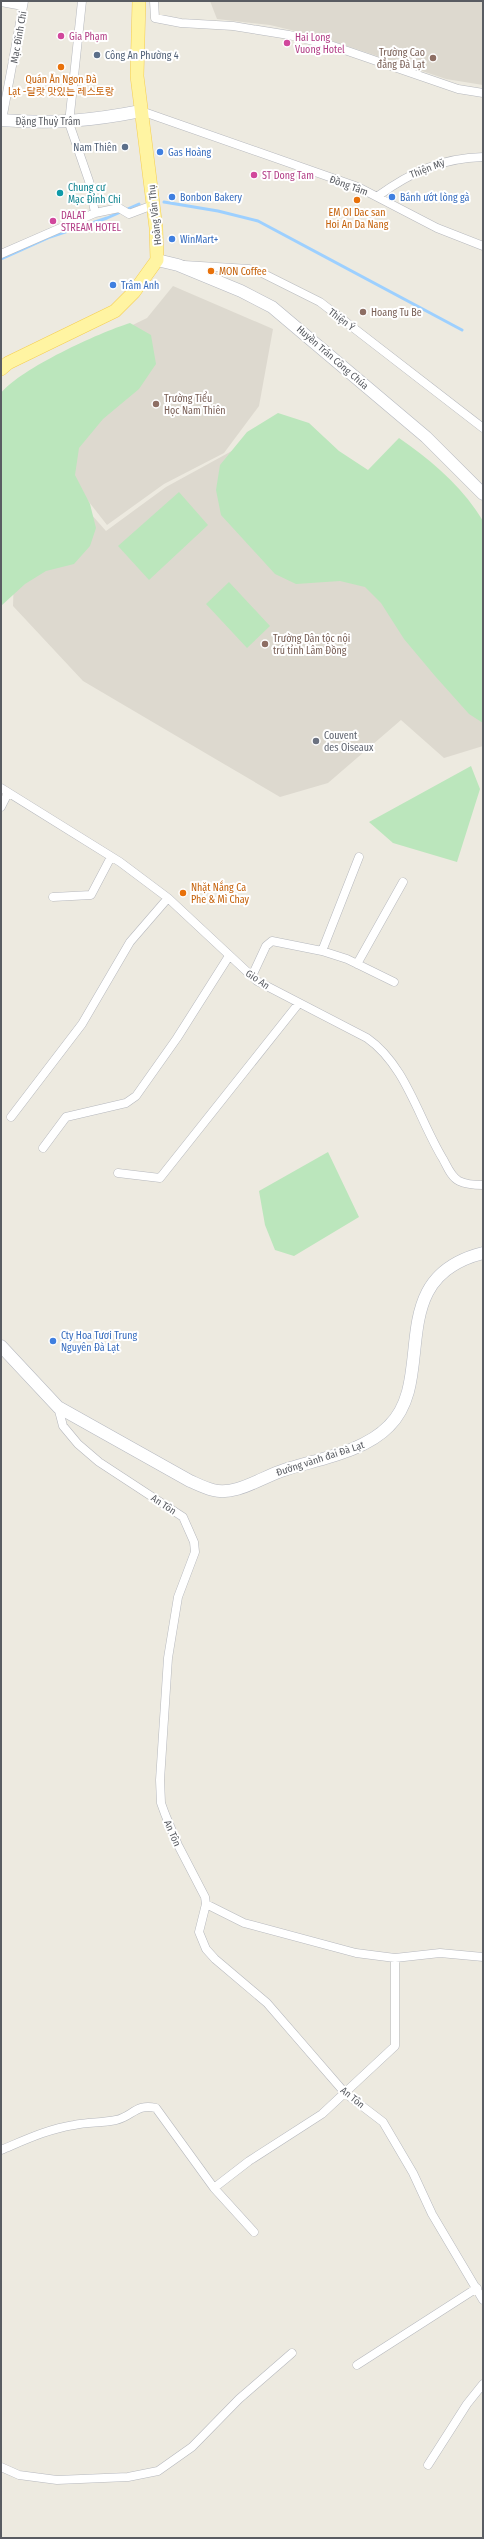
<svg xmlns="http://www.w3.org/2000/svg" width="484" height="2539" font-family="'Fira Sans Condensed','Noto Sans KR',sans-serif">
	<rect width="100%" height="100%" fill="#edeae0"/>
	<path fill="#ddd9cf" d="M210 1H483V85L446 79 320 37 270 25 217 19Z
		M173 286 273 329 259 406 224 453 164 484 107 525 49 451 102 340 147 318Z
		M285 422 373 480 483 533V746L444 758 401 720 328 783 280 797 83 681 13 606 14 576 83 505 106 531 166 487Z"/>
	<path fill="#bbe6bc" d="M130 323 151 335 156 364 139 389 103 419 79 448 75 475 90 504 96 528 90 546 74 564 46 571 25 584 1 606V393C22 368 98 333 130 323Z
		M278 413 309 423 339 451 368 470 399 438C432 461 462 486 483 521V723L469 714 435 676 404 639 381 603 365 587 340 581 296 584 275 574 221 515 216 490 220 465 247 432Z
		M179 492 208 525 149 580 118 546Z
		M229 582 270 626 247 648 206 604Z
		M471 766 480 789 457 862 393 843 369 822Z
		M328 1152 359 1217 294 1256 275 1250 265 1225 259 1191Z"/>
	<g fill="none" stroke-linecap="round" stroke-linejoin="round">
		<path stroke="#9dd0ff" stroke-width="3" d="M164 202 218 211 258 221 462 330
			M1 259 50 237 107 218 139 204"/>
		<g stroke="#b6b8bd" stroke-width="9">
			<path id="street" d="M154 1 155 18 181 23 233 26 289 35 330 45 458 89 483 93
				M1 2 23 6
				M141 111 358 187 437 228 483 246
				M2 120 24 1
				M378 196C411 172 442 158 483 157
				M95 213 119 208 129 214 153 205
				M1 254 95 213 89 181 69 123 82 1
				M184 265 249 269 262 273 320 302 483 428
				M1 788 120 862 168 898 257 981 367 1038C406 1065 419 1120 443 1159 447 1166 451 1177 459 1181 465 1184 476 1185 483 1185
				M1 807 8 793
				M53 897 91 895 111 857
				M322 951 359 857
				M357 964 403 882
				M252 976 266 946 272 941 322 951 347 959 394 982
				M11 1117 82 1024 130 942 168 898
				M43 1148 66 1117 126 1103 136 1096 177 1038 229 956
				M118 1173 160 1178 299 1003
				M58 1407 63 1426 78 1444 99 1462 183 1517 194 1542 195 1552 178 1597 168 1658 160 1780 161 1803 165 1814 178 1845 205 1897 206 1904 199 1932 206 1949 215 1959 267 2003 345 2093 383 2122 413 2173 432 2214 483 2300
				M206 1904 244 1923 356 1953 395 1958 440 1953 483 1957
				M1 2150C25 2140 48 2129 74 2125 88 2122 102 2123 116 2120 132 2117 136 2103 156 2108L214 2188 254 2232
				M214 2188 249 2161 322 2114 395 2046V1958
				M357 2365 477 2288
				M428 2465 467 2404 483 2384
				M1 2467 19 2475 57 2480 128 2477 158 2471 192 2447 239 2399 292 2353"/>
		</g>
		<g stroke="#b6b9c0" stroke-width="13">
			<path id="secondary" d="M1 120C53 124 90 121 141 111
				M157 260 178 265 241 291 272 307 426 437 483 494
				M1 1346 58 1407 190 1481C197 1484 205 1488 213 1490 236 1496 262 1477 284 1470 318 1459 364 1452 389 1426 438 1378 382 1278 483 1253"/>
		</g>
		<g stroke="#f6ce4f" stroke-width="14">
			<path id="primary" d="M1 369 8 363 115 311 134 292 157 260 156 228 137 76 139 1"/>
		</g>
		<use href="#street" stroke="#fff" stroke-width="8"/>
		<use href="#secondary" stroke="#fff" stroke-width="12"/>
		<use href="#primary" stroke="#fff4a2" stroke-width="13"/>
	</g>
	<g fill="#d1479c" stroke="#fff" stroke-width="1.5">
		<circle cx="61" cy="36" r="4"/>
		<circle cx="287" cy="43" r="4"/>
		<circle cx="254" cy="175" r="4"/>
		<circle cx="53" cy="221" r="4"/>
	</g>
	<g fill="#5c6f8a" stroke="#fff" stroke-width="1.5">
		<circle cx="97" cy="55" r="4"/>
		<circle cx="125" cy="147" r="4"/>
	</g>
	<g fill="#8d6e63" stroke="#fff" stroke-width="1.5">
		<circle cx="433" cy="58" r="4"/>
		<circle cx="363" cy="312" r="4"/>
		<circle cx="156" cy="404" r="4"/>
		<circle cx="265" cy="644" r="4"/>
	</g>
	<g fill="#e8710a" stroke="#fff" stroke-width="1.5">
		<circle cx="61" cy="67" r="4"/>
		<circle cx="357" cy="200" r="4"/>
		<circle cx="211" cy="271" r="4"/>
		<circle cx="183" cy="893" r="4"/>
	</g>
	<g fill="#3f7fe0" stroke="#fff" stroke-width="1.5">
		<circle cx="160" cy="152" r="4"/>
		<circle cx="172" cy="197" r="4"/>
		<circle cx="392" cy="197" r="4"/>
		<circle cx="172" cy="239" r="4"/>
		<circle cx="113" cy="285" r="4"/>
		<circle cx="53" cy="1341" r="4"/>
	</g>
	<circle fill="#0f9aa8" stroke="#fff" stroke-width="1.5" cx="60" cy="193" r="4"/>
	<circle fill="#6b7280" stroke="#fff" stroke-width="1.5" cx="316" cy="741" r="4"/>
	<g text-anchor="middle" stroke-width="4" stroke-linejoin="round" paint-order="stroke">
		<g font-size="10" fill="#b23c85" stroke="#fff" text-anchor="start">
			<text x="69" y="40">Gia Phạm</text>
			<text x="295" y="41">Hai Long<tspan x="295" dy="12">Vuong Hotel</tspan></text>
			<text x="262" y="179">ST Dong Tam</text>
			<text x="61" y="219">DALAT<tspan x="61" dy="12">STREAM HOTEL</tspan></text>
		</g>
		<g font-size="10" fill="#595c62" stroke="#fff">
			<text transform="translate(18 37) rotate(-80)" y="4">Mạc Đĩnh Chi</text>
			<text x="48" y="125">Đặng Thuỳ Trâm</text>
			<text transform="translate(427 168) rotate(-21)" y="4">Thiện Mỹ</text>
			<text transform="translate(349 185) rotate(20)" y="4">Đồng Tâm</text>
			<text transform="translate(154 215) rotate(-96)" y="4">Hoàng Văn Thụ</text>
			<text transform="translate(342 319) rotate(37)" y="4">Thiện Ý</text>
			<text transform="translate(333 357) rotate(41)" y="4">Huyền Trân Công Chúa</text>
			<text transform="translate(258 979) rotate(34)" y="4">Gio An</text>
			<text transform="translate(320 1458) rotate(-18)" y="4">Đường vành đai Đà Lạt</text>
			<text transform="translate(164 1504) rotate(33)" y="4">An Tôn</text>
			<text transform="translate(173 1833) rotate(67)" y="4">An Tôn</text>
			<text transform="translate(353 2097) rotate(39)" y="4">An Tôn</text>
		</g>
		<g font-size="10" fill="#785e54" stroke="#fff" text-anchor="start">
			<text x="425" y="56" text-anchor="end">Trường Cao<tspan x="425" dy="12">đẳng Đà Lạt</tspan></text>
			<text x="371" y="316">Hoang Tu Be</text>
			<text x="164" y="402">Trường Tiểu<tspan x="164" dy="12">Học Nam Thiên</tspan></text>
			<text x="273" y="642">Trường Dân tộc nội<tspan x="273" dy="12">trú tỉnh Lâm Đồng</tspan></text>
		</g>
		<g font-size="10" fill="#4e5e75" stroke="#fff" text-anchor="start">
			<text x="105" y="59">Công An Phường 4</text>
			<text x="117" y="151" text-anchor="end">Nam Thiên</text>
		</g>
		<g font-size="10" fill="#c56008" stroke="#fff">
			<text x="61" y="83">Quán Ăn Ngon Đà<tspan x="61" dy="12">Lạt -달랏 맛있는 레스토랑</tspan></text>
			<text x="357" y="216">EM OI Dac san<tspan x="357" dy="12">Hoi An Da Nang</tspan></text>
			<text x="219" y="275" text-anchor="start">MON Coffee</text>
			<text x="191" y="891" text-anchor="start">Nhặt Nắng Ca<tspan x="191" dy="12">Phe &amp; Mì Chay</tspan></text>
		</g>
		<g font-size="10" fill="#366cbe" stroke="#fff" text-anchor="start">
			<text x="168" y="156">Gas Hoàng</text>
			<text x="180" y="201">Bonbon Bakery</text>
			<text x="400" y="201">Bánh ướt lòng gà</text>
			<text x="180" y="243">WinMart+</text>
			<text x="121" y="289">Trâm Anh</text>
			<text x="61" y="1339">Cty Hoa Tươi Trung<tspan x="61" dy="12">Nguyên Đà Lạt</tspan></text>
		</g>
		<g font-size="10" fill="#0d838f" stroke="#fff" text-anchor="start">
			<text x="68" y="191">Chung cư<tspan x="68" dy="12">Mạc Đỉnh Chi</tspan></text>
		</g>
		<g font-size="10" fill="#5b616d" stroke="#fff" text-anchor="start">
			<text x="324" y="739">Couvent<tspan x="324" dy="12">des Oiseaux</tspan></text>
		</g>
	</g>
	<rect width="484" height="2539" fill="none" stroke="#595c62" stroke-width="4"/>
</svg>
